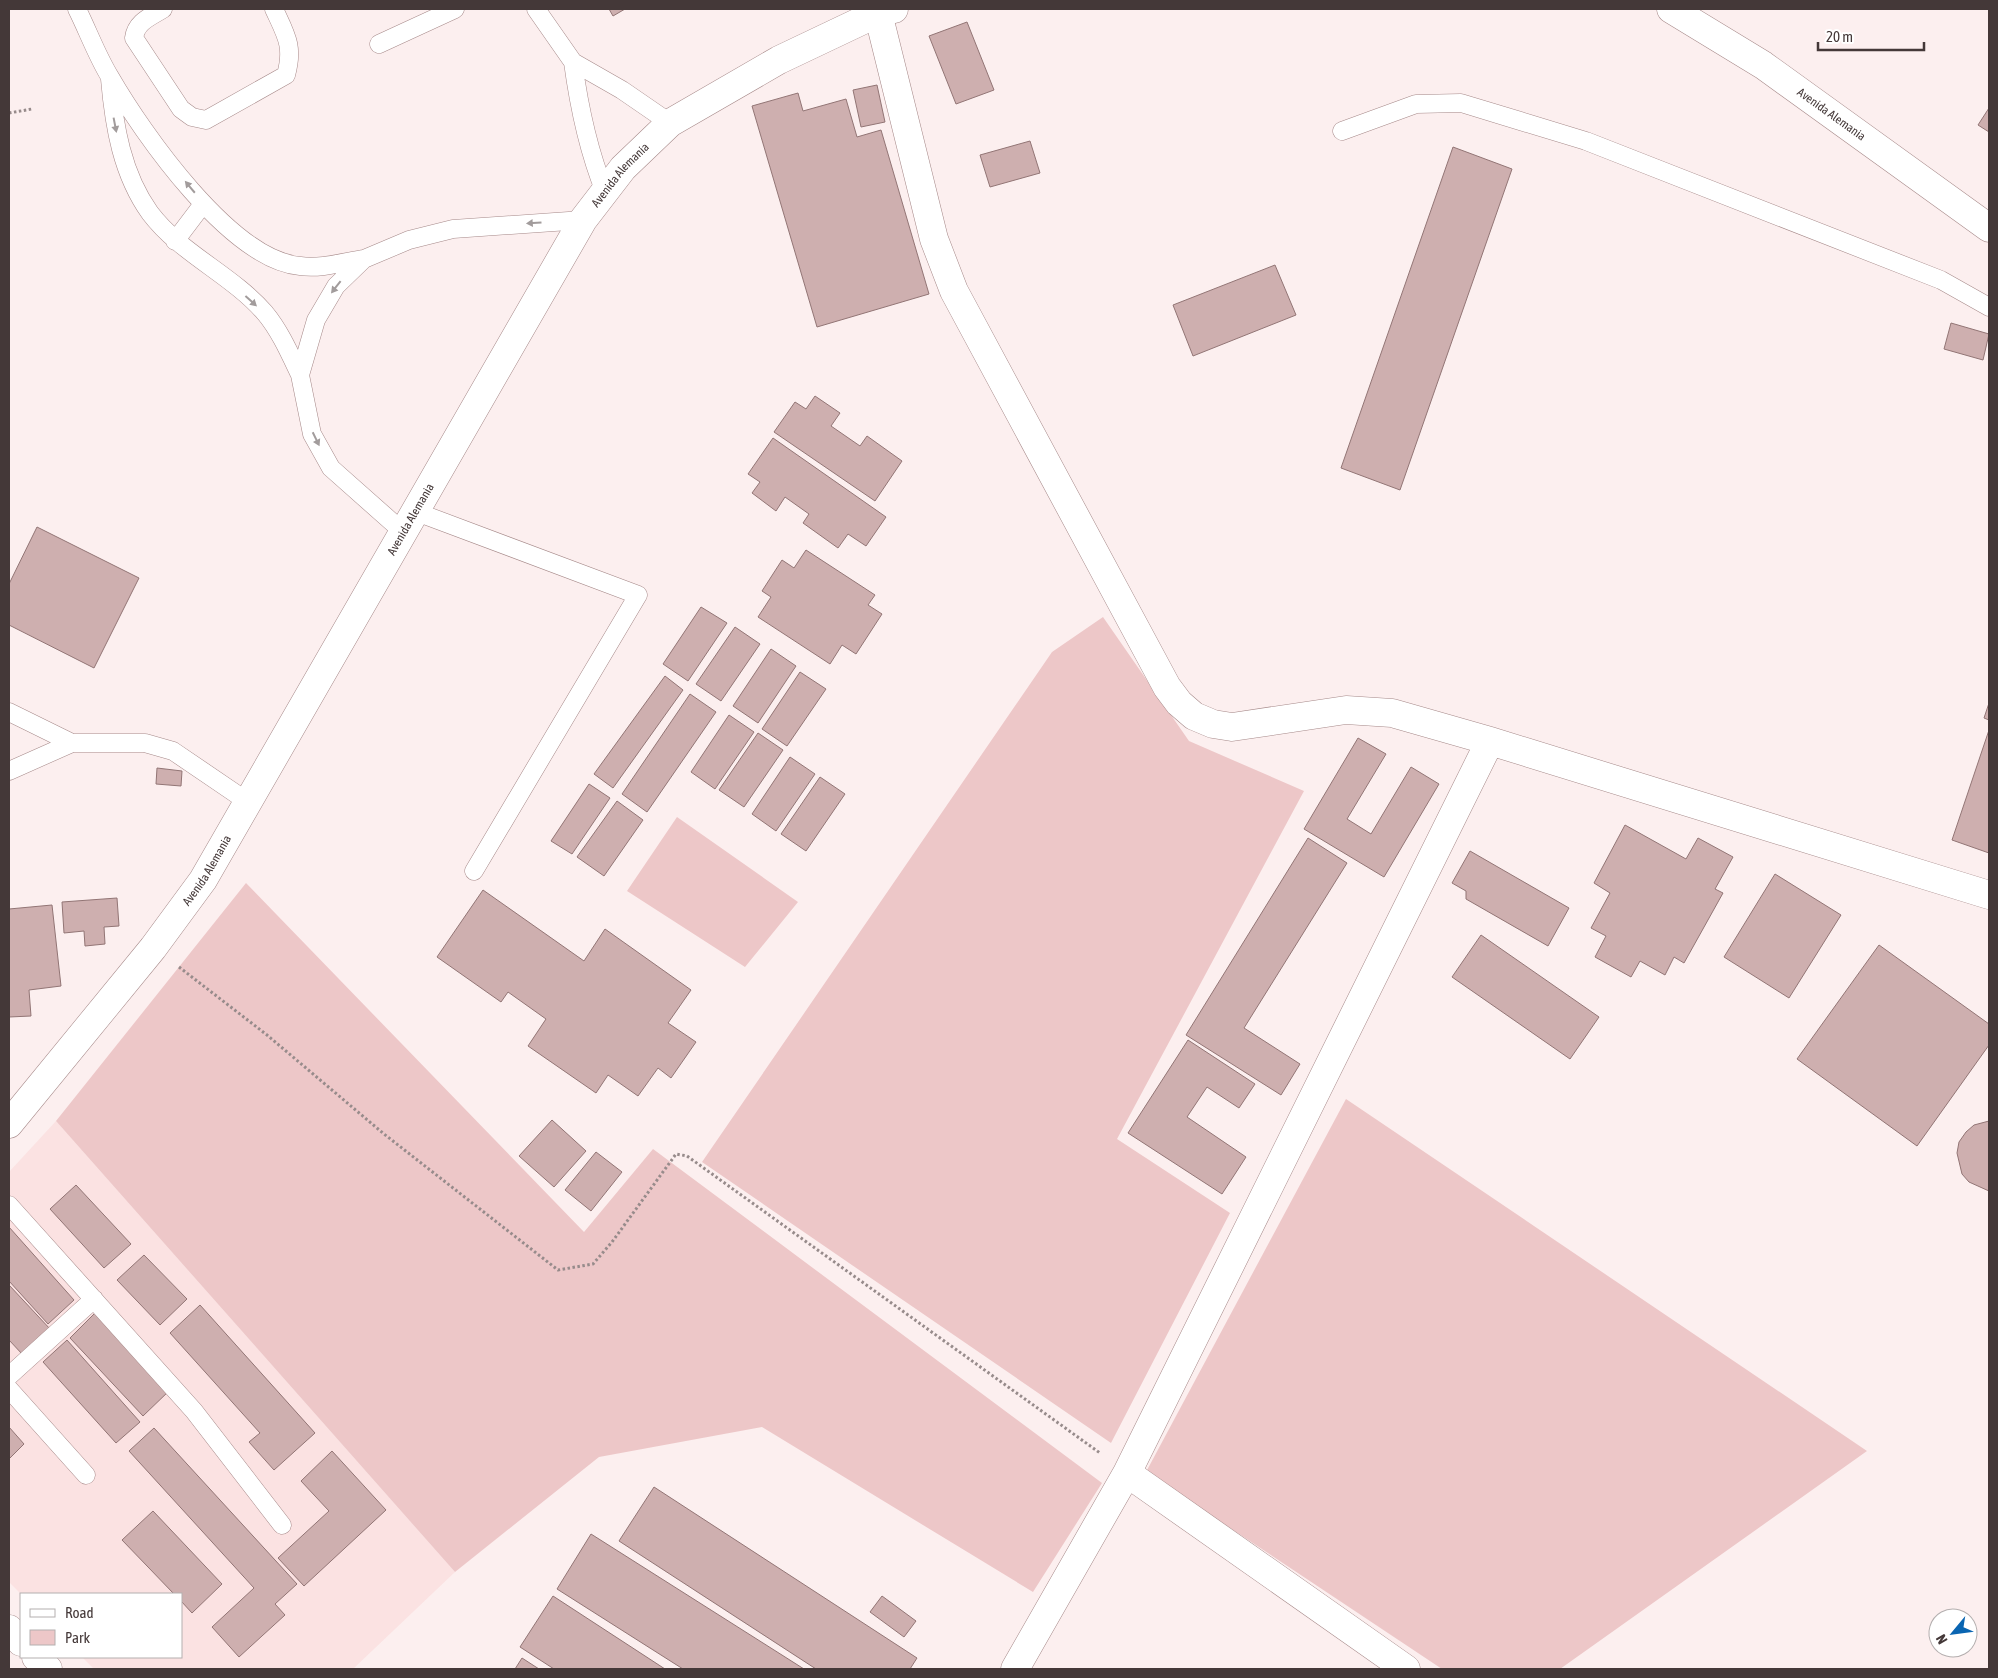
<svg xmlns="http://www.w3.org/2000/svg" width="1998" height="1678" font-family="'Asap Condensed',sans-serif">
	<rect width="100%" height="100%" fill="#fcefef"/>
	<path fill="#fbe2e2" d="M56 1121 455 1572 353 1669H94L82 1657H181V1594H21L9 1582V1172Z"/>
	<path fill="#edc7c8" d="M1103 617 1189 741 1304 791 1117 1139 1230 1213 1111 1443 702 1162 1052 652Z
		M677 817 798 902 745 967 627 891Z
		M246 883 584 1232 653 1149 1102 1483 1033 1592 762 1427 599 1457 455 1572 56 1121Z
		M1346 1099 1867 1451 1560 1669H1442L1146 1472Z"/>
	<path fill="#ceafaf" stroke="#927575" d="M609 9H625L613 16Z
		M967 22 994 90 956 104 929 36Z
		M877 85 885 122 861 127 853 90Z
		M798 93 803 111 846 99 857 137 881 130 929 294 817 327 752 106Z
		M1989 108V132L1978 125Z
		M1030 141 1040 173 990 187 980 155Z
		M1453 147 1512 169 1400 490 1341 468Z
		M1275 265 1296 315 1193 356 1173 305Z
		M1951 323 1989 334 1983 360 1944 349Z
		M815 396 840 413 831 426 860 446 867 436 902 461 875 501 774 432 795 402 806 409Z
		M773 438 886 517 866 546 848 534 838 548 803 523 809 514 785 497 776 511 752 493 760 482 748 474Z
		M37 527 139 578 94 668 9 625V584Z
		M806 550 875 595 868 605 882 614 856 654 842 645 830 664 758 617 771 597 762 591 782 560 794 568Z
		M701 607 727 623 688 681 663 664Z
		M735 627 760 644 721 701 696 684Z
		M771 649 796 666 758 723 733 706Z
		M800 672 826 689 787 746 762 729Z
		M665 676 683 690 613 788 594 774Z
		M690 694 716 712 647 812 622 794Z
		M1989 703V720L1984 718Z
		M729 715 754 732 715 789 691 772Z
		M1989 730V853L1952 840Z
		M758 733 783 750 744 807 719 790Z
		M1358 738 1386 754 1347 819 1371 834 1411 767 1439 784 1384 877 1304 829Z
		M790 757 815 774 776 831 752 814Z
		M157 768 182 771 181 786 156 784Z
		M820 777 845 794 806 851 781 834Z
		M589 784 610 798 572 854 551 841Z
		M617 801 643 820 604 876 577 857Z
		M1625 825 1686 859 1698 838 1733 857 1715 889 1723 893 1684 963 1674 957 1665 975 1640 961 1631 977 1595 957 1606 936 1591 928 1610 893 1594 883Z
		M1308 838 1347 863 1244 1028 1300 1064 1281 1095 1186 1035Z
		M1470 851 1569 908 1548 946 1466 899V891L1452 883Z
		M1775 874 1841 915 1789 998 1724 957Z
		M483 890 584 961 605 929 691 990 668 1023 696 1042 671 1078 658 1068 638 1096 608 1075 596 1093 528 1046 546 1019 508 992 501 1002 437 957Z
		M117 898 119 926 104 927 105 944 85 946 84 931 64 933 62 902Z
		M52 905 61 986 29 990 31 1016 9 1017V909Z
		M1481 935 1599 1017 1570 1059 1452 977Z
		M1879 945 1989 1024V1045L1917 1146 1797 1059Z
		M1188 1040 1255 1084 1239 1108 1207 1087 1187 1117 1246 1157 1222 1194 1128 1133Z
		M552 1120 586 1151 554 1187 519 1156Z
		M1989 1121V1191L1969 1182 1962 1174 1957 1153 1959 1142 1966 1132 1974 1125Z
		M596 1152 622 1172 591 1211 565 1190Z
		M76 1185 131 1244 104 1268 50 1209Z
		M9 1227 74 1300 48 1324 9 1281Z
		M144 1255 187 1299 160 1325 117 1280Z
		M9 1285 51 1330 23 1355 9 1340Z
		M200 1305 315 1433 274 1470 249 1442 260 1433 170 1333Z
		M96 1312 170 1390 143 1416 70 1338Z
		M67 1340 140 1422 116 1443 43 1362Z
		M9 1427 24 1444 9 1459Z
		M154 1428 297 1584 275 1604 285 1615 239 1657 212 1627 254 1588 129 1451Z
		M332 1451 386 1510 304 1586 278 1558 329 1511 301 1481Z
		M654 1487 917 1658 910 1669H816L619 1541Z
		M153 1511 222 1584 192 1613 181 1601V1594H174L122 1540Z
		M591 1534 804 1669H683L557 1589Z
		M553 1596 665 1669H554L520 1647Z
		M882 1596 916 1621 904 1637 870 1612Z
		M522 1658 539 1669H515Z"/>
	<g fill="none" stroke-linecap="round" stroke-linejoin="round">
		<g stroke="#a68989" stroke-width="19">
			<path id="service" d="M77 9C88 31 97 56 110 77 143 134 231 260 300 266 321 269 344 262 364 259
				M163 9C150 17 136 22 134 38L181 109 192 117 206 120 286 75C294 46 286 35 274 9
				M536 9 573 62
				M379 44 455 9
				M110 79C114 126 122 174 150 213 181 254 231 274 265 313 280 331 290 354 300 375
				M1342 131 1416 104 1461 103 1586 141 1941 280 1989 307
				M605 192C588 150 579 107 573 62L622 90 670 123
				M175 241 203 204
				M414 511 638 595 474 871
				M402 531 331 468 312 434 300 375 316 320 336 286 364 259 409 240 453 229 583 220
				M9 712 72 743
				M9 771 72 743H145L173 751 248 802
				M9 1205 194 1411 282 1525
				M9 1376 94 1299
				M9 1389 86 1475"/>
		</g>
		<g stroke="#a68989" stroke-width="29">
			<path id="minor" d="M878 13 934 239 954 291 1167 687 1179 703 1194 716 1213 724 1232 727 1346 710 1392 713 1490 741 1989 895
				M1127 1473 1406 1669
				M9 1629 21 1642
				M36 1657 48 1669
				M1015 1669 1127 1473 1490 741"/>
		</g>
		<g stroke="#a68989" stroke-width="29">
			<g id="tertiary">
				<path id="s1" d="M1671 9 1763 65 1989 228"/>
				<path id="s2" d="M9 1124 153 948 203 880 583 220 623 168 670 123 779 60 878 13 894 9"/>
			</g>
		</g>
		<path stroke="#978b8b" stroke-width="3" stroke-dasharray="2.5 2.5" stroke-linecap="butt" d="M9 113 32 109
			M179 967 267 1035 384 1134 558 1270 593 1264 612 1242 676 1154 687 1156 1100 1453"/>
		<use href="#service" stroke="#fff" stroke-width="18"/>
		<use href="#minor" stroke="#fff" stroke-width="28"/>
		<use href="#tertiary" stroke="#fff" stroke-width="28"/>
	</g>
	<defs><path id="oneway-solid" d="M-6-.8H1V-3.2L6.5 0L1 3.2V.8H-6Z" transform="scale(1.25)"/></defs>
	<g fill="#a29c9c">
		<use href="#oneway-solid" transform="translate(115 125) rotate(79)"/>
		<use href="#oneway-solid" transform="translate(190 187) rotate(-130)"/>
		<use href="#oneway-solid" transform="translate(534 223) rotate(176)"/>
		<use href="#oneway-solid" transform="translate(336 287) rotate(128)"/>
		<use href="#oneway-solid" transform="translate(251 301) rotate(42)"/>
		<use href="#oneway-solid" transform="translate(316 439) rotate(64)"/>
	</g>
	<g text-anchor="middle" stroke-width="4.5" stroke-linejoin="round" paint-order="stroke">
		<g font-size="12" fill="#443838" stroke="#fff">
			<text dy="4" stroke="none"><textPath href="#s1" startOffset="192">Avenida Alemania</textPath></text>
			<text dy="4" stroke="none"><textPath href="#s2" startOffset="1132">Avenida Alemania</textPath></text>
			<text dy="4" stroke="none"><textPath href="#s2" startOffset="728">Avenida Alemania</textPath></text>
			<text dy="4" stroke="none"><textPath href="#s2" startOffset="322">Avenida Alemania</textPath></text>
		</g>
	</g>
	<rect width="1998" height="1678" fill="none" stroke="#443838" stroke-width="20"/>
	<rect x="20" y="1593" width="162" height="65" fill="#ffffff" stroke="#b4afaf"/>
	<rect x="30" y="1609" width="25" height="8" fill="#ffffff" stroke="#b4afaf"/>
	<text x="65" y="1618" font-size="15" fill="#443838">Road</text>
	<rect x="30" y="1630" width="25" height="15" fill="#edc7c8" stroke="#b4afaf"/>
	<text x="65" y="1643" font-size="15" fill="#443838">Park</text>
	<g transform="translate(1953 1633) rotate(241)"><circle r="24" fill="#ffffff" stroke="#b4afaf"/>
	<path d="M0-4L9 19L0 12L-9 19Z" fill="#0a65b2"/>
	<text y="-8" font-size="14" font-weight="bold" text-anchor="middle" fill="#443838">N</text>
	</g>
	<path d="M1818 42v8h106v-8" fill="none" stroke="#443838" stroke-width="2.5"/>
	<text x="1826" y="42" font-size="15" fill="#443838" stroke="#ffffff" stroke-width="4" paint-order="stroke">20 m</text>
</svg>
